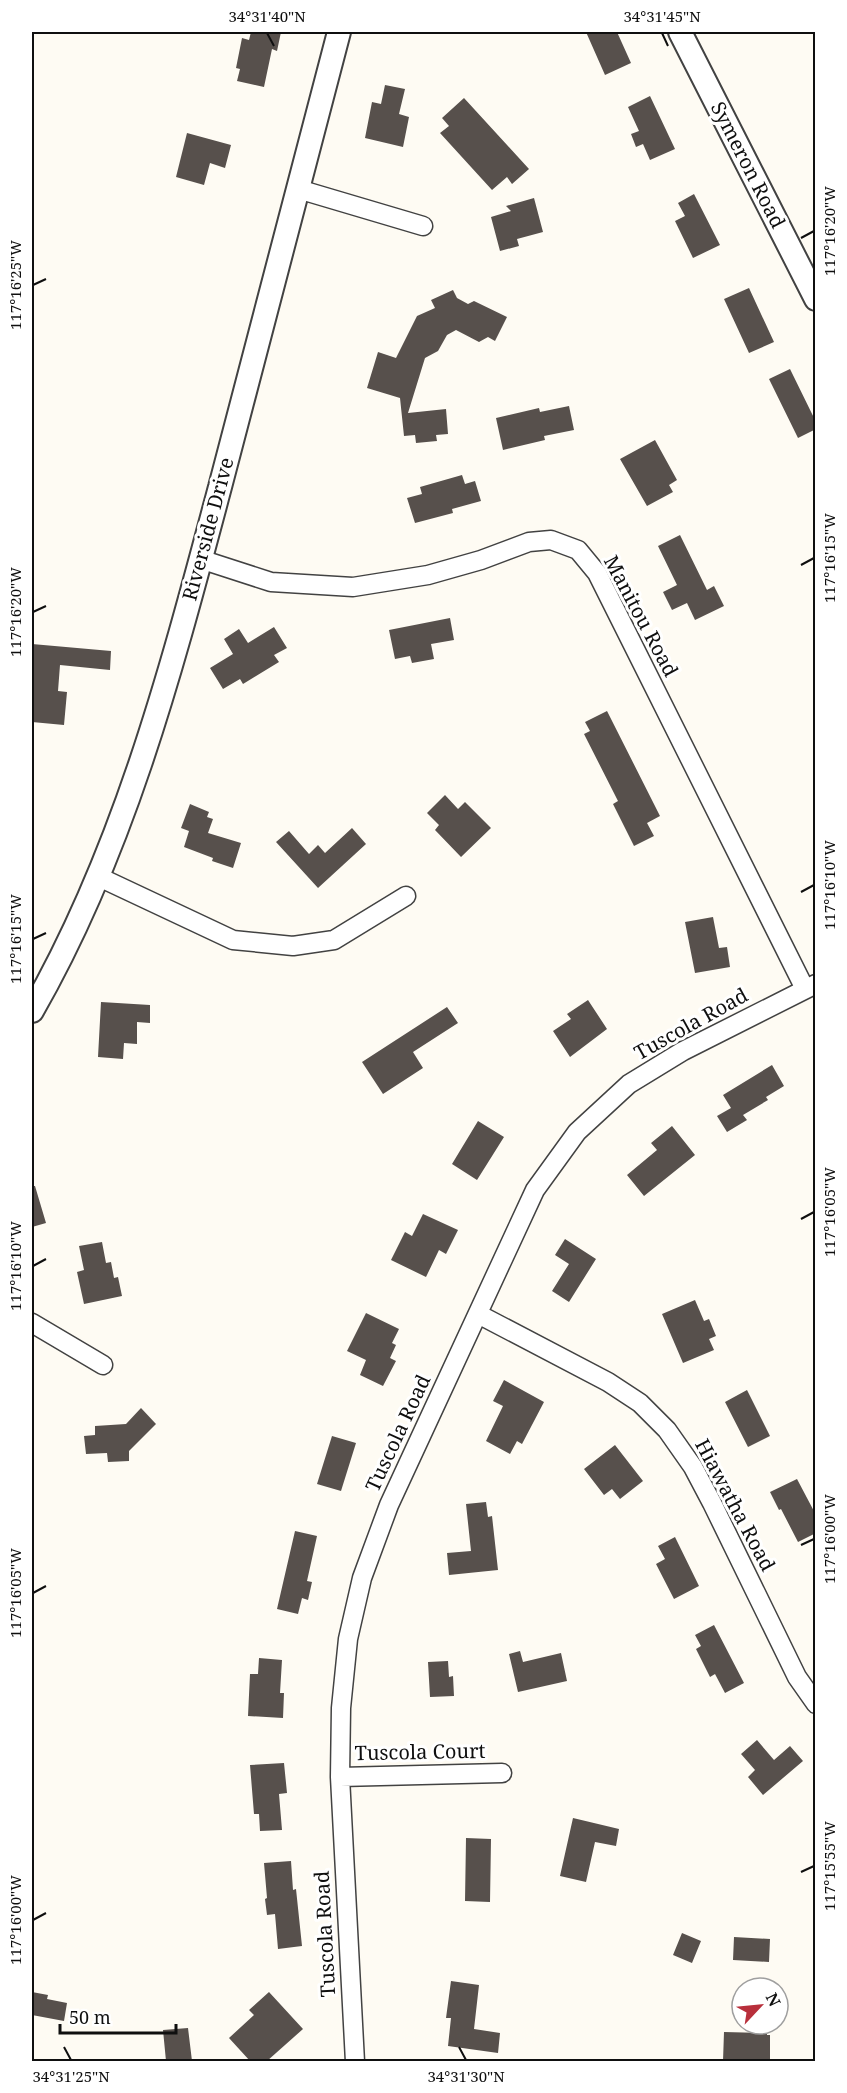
<svg xmlns="http://www.w3.org/2000/svg" width="847" height="2093" font-family="'Noto Serif',serif">
	<rect width="100%" height="100%" fill="#fefbf3"/>
	<path fill="#57504c" d="M251 32H281L277 51 272 49 264 87 237 81 240 69 236 68 242 38 249 40Z
		M586 32H617L631 63 605 75Z
		M385 85 405 89 399 114 409 117 403 147 365 138 372 102 381 104Z
		M650 96 675 149 650 160 643 144 636 147 631 134 639 131 628 107Z
		M464 98 529 169 512 184 507 177 492 190 440 133 449 126 442 118Z
		M187 133 231 145 225 168 210 163 204 185 176 177Z
		M694 194 720 245 693 258 675 221 685 216 678 203Z
		M534 198 543 232 517 239 519 246 500 251 491 217 511 211 506 206Z
		M749 288 774 342 749 353 724 299Z
		M453 290 457 298 468 304 474 301 507 317 495 341 488 337 479 342 456 330 447 335 438 351 425 358 408 413 446 409 448 434 436 435 437 441 416 443 415 435 404 436 400 398 367 388 378 352 396 358 417 316 435 308 431 300Z
		M790 369 816 422V429L798 438 769 379Z
		M569 406 574 430 544 436 545 440 503 450 496 418 539 408 540 412Z
		M655 440 677 480 669 485 673 492 647 506 620 459Z
		M462 475 465 484 475 481 481 501 452 509 453 513 415 523 407 498 422 494 420 487Z
		M680 535 707 590 714 586 724 606 695 620 687 603 672 610 663 592 677 585 658 546Z
		M450 618 454 640 431 644 434 659 412 663 410 656 395 659 389 630Z
		M274 627 287 648 274 655 279 662 243 684 240 679 223 689 210 668 233 654 224 639 239 629 248 643Z
		M32 644 111 651 110 670 60 665 58 691 67 692 64 725 32 722Z
		M607 711 660 816 647 823 654 836 634 846 613 804 618 801 584 734 590 731 585 722Z
		M445 795 458 809 465 802 491 828 461 857 435 830 439 825 427 813Z
		M190 804 209 812 207 817 213 819 208 833 241 843 233 868 212 861 213 858 184 847 189 831 181 828Z
		M352 828 366 844 318 888 276 842 289 831 309 854 318 845 325 853Z
		M713 917 719 948 727 947 730 967 695 973 685 922Z
		M588 1000 607 1029 570 1057 553 1031 571 1019 567 1014Z
		M101 1002 150 1005V1023L137 1022V1044L124 1043 123 1059 98 1057Z
		M447 1007 458 1023 413 1052 423 1068 383 1094 362 1062Z
		M772 1065 784 1086 766 1097 768 1100 743 1115 747 1120 727 1132 717 1116 731 1108 723 1095Z
		M478 1121 504 1137 477 1180 452 1164Z
		M672 1126 695 1155 644 1196 627 1175 657 1150 651 1143Z
		M32 1186H35L46 1223 32 1227Z
		M423 1214 458 1230 446 1254 439 1250 426 1277 391 1260 405 1232 412 1236Z
		M565 1239 596 1259 569 1302 552 1291 569 1264 555 1255Z
		M102 1242 106 1263 111 1262 114 1278 118 1277 122 1296 84 1304 77 1272 84 1270 79 1246Z
		M695 1300 704 1321 709 1319 716 1336 709 1339 714 1350 683 1363 662 1314Z
		M366 1313 399 1329 392 1343 396 1345 390 1358 396 1361 383 1386 360 1375 366 1360 347 1351Z
		M504 1380 544 1402 522 1444 517 1441 510 1454 486 1441 503 1406 493 1401Z
		M747 1390 770 1436 748 1447 725 1402Z
		M141 1408 156 1424 129 1451V1461L108 1462 107 1453 86 1454 84 1436 95 1435V1426L126 1424Z
		M332 1436 356 1443 341 1491 317 1484Z
		M615 1445 643 1481 620 1499 612 1489 604 1495 584 1469Z
		M797 1479 816 1515V1533L798 1542 781 1509 779 1510 770 1492Z
		M486 1502 488 1517 492 1516 498 1570 449 1575 447 1553 471 1551 466 1504Z
		M295 1531 317 1536 307 1581 312 1582 308 1600 302 1598 298 1614 277 1609Z
		M675 1537 699 1586 674 1599 656 1564 665 1559 658 1546Z
		M714 1625 744 1683 725 1693 715 1674 710 1677 696 1649 701 1646 695 1635Z
		M520 1651 523 1662 561 1653 567 1681 518 1692 509 1654Z
		M259 1658 282 1660 280 1693H284L283 1718 248 1716 250 1674H258Z
		M448 1661 449 1677 453 1676 454 1696 430 1697 428 1662Z
		M757 1740 774 1760 790 1746 803 1761 763 1795 748 1777 755 1770 741 1754Z
		M284 1763 287 1793 279 1794 282 1830 260 1831 259 1814H254L250 1765Z
		M573 1818 619 1829 616 1846 595 1842 586 1882 560 1876Z
		M466 1838 491 1839 490 1902 465 1901Z
		M291 1861 293 1890 296 1889 302 1946 278 1949 275 1914 267 1915 265 1899 267 1898 264 1863Z
		M682 1933 701 1941 692 1963 673 1955Z
		M734 1937 770 1939 769 1962 733 1960Z
		M451 1981 479 1985 474 2029 500 2033 498 2053 448 2046 451 2018H446Z
		M32 1992 48 1995 47 1999 67 2003 64 2021 32 2015Z
		M269 1992 303 2029 267 2061H250L229 2038 254 2015 249 2010Z
		M188 2028 192 2061H166L163 2030Z
		M724 2032 767 2033V2035H770V2061H723Z"/>
	<g fill="none" stroke-linecap="round" stroke-linejoin="round">
		<g stroke="#424242" stroke-width="21">
			<path id="minor" d="M298 189 423 226
				M200 559 271 582 353 587 428 575 481 560 529 542 551 540 578 550 597 573 805 989
				M99 877 233 940 293 946 334 940 406 896
				M478 1314 608 1382 640 1403 667 1430 693 1467 712 1503 797 1677 816 1704
				M32 1323 103 1365
				M340 1777 502 1773
				M355 2062 340 1777 341 1708 348 1639 362 1578 389 1505 535 1190 577 1132 629 1084 683 1051 816 984"/>
		</g>
		<g stroke="#424242" stroke-width="26">
			<path id="tertiary" d="M680 32 816 299
				M32 1011C125 849 172 667 220 487 260 335 300 183 339 32"/>
		</g>
		<use href="#minor" stroke="#fff" stroke-width="18"/>
		<use href="#tertiary" stroke="#fff" stroke-width="22"/>
	</g>
	<path fill="none" stroke="#0f0f0f" stroke-width="2" d="M267 33 274 46M662 33 668 46M801 238 814 231M33 285 46 279M801 565 814 558M33 612 46 606M801 892 814 885M33 939 46 933M801 1219 814 1212M33 1266 46 1259M801 1545 814 1539M33 1593 46 1586M801 1872 814 1866M33 1920 46 1913M64 2047 71 2060M459 2047 466 2060"/>
	<g text-anchor="middle" stroke-width="6" stroke-linejoin="round" paint-order="stroke">
		<g font-size="20" fill="#0f0f0f" stroke="#fff">
			<text transform="translate(748 165) rotate(63)" y="7">Symeron Road</text>
			<text transform="translate(208 529) rotate(-75)" y="7">Riverside Drive</text>
			<text transform="translate(641 616) rotate(62)" y="7">Manitou Road</text>
			<text transform="translate(691 1024) rotate(-29)" y="7">Tuscola Road</text>
			<text transform="translate(398 1433) rotate(-65)" y="7">Tuscola Road</text>
			<text transform="translate(735 1505) rotate(62)" y="7">Hiawatha Road</text>
			<text transform="translate(420 1752) rotate(-1)" y="7">Tuscola Court</text>
			<text transform="translate(325 1934) rotate(-93)" y="7">Tuscola Road</text>
		</g>
	</g>
	<rect width="847" height="2093" fill="none" stroke="#ffffff" stroke-width="66"/>
	<g transform="translate(760 2006) rotate(64)"><circle r="28" fill="#ffffff" stroke="#9f9f9f" stroke-width="1.5"/>
	<path d="M0-4.5L10 22L0 15L-10 22Z" fill="#b82f3b"/>
	<text y="-9" font-size="16" font-weight="bold" text-anchor="middle" fill="#0f0f0f">N</text>
	</g>
	<path d="M60 2024v9h116v-9" fill="none" stroke="#0f0f0f" stroke-width="3"/>
	<text x="69" y="2024" font-size="18" fill="#0f0f0f" stroke="#ffffff" stroke-width="4.5" paint-order="stroke">50 m</text>
	<rect x="33" y="33" width="781" height="2027" fill="none" stroke="#0f0f0f" stroke-width="2"/>
	<g font-size="15" text-anchor="middle" fill="#0f0f0f">
		<text x="267" y="22">34°31'40"N</text>
		<text x="662" y="22">34°31'45"N</text>
		<text transform="translate(830 231) rotate(-90)" y="5">117°16'20"W</text>
		<text transform="translate(16 285) rotate(-90)" y="5">117°16'25"W</text>
		<text transform="translate(830 558) rotate(-90)" y="5">117°16'15"W</text>
		<text transform="translate(16 612) rotate(-90)" y="5">117°16'20"W</text>
		<text transform="translate(830 885) rotate(-90)" y="5">117°16'10"W</text>
		<text transform="translate(16 939) rotate(-90)" y="5">117°16'15"W</text>
		<text transform="translate(830 1212) rotate(-90)" y="5">117°16'05"W</text>
		<text transform="translate(16 1266) rotate(-90)" y="5">117°16'10"W</text>
		<text transform="translate(830 1539) rotate(-90)" y="5">117°16'00"W</text>
		<text transform="translate(16 1593) rotate(-90)" y="5">117°16'05"W</text>
		<text transform="translate(830 1866) rotate(-90)" y="5">117°15'55"W</text>
		<text transform="translate(16 1920) rotate(-90)" y="5">117°16'00"W</text>
		<text x="71" y="2082">34°31'25"N</text>
		<text x="466" y="2082">34°31'30"N</text>
	</g>
</svg>
